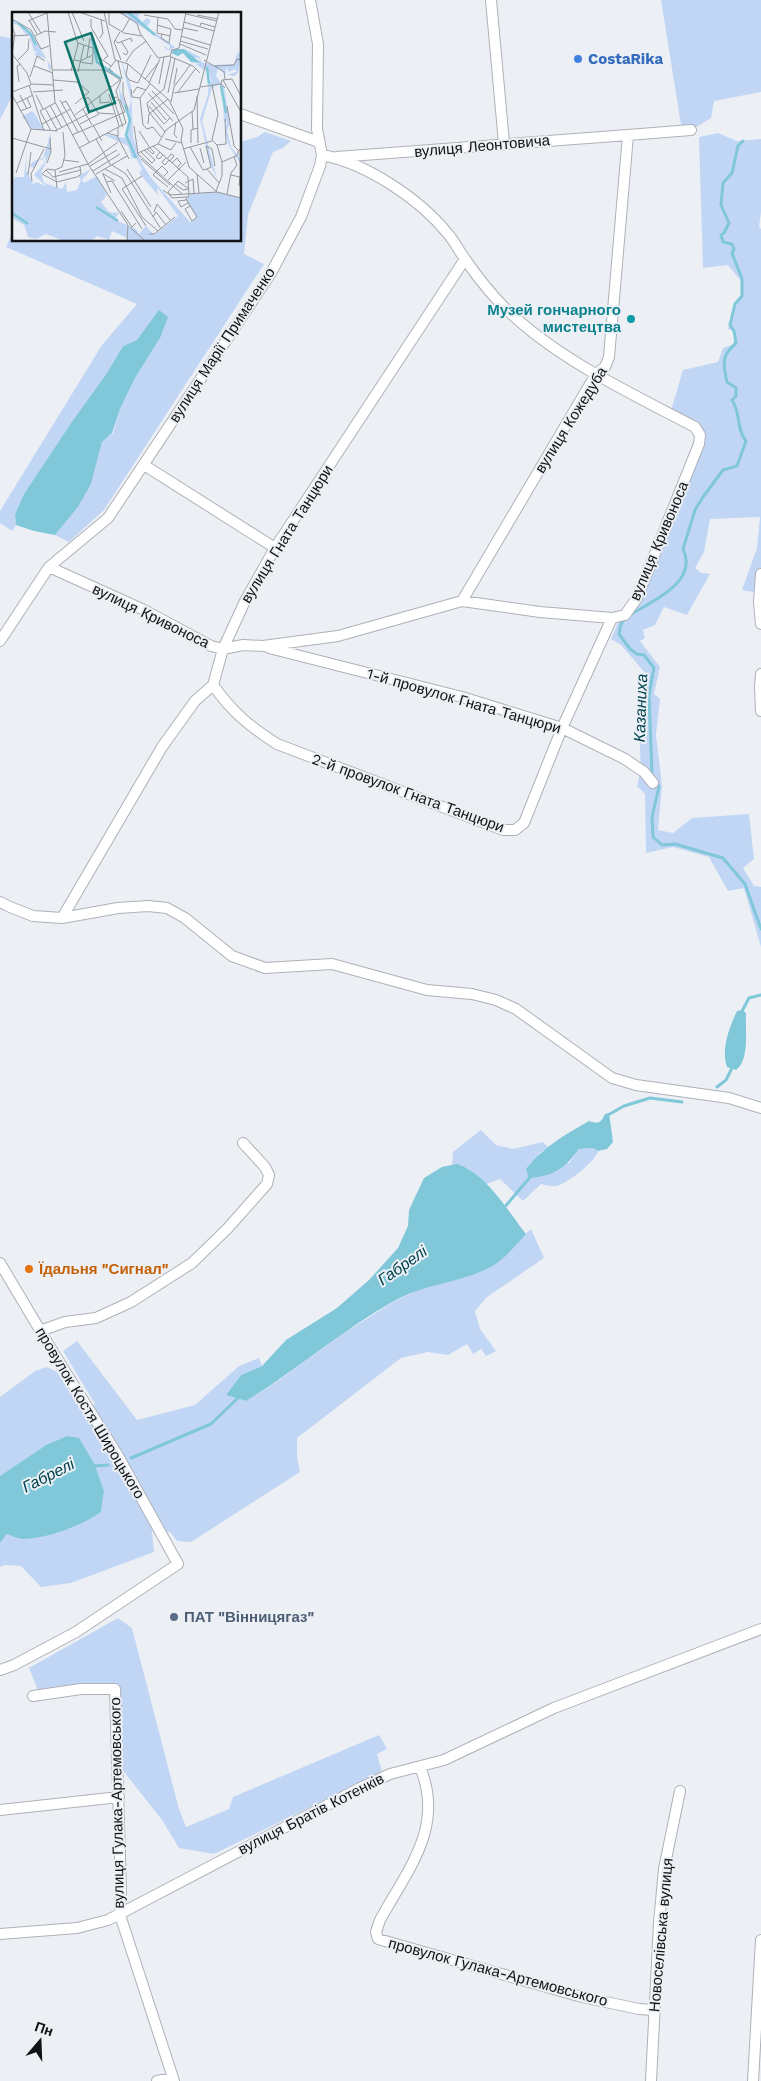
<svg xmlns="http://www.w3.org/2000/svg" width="761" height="2081" font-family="'Work Sans',sans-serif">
	<rect width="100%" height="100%" fill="#ecf0f5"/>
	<path fill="#c1d6f5" d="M661 0H761V92L714 101 711 118 691 130 682 131Z
		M0 36 14 39V92L0 120Z
		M265 132 291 141 283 148 273 152 248 215 244 254 264 264 104 510 69 542 55 535 78 507 91 484 102 442 113 433 120 409 135 378 160 338 137 340 123 346 107 373 71 423 24 494 15 514 16 525 12 531 0 523V511L102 345 137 304 6 247 14 229V240H240V142L257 137Z
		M718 133 737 141 761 139V212L759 227 761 229V574L759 593 742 590 757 548 760 517 710 519 704 552 695 568 701 573 710 574 687 615 664 607 655 625 643 630 645 638 640 641 660 667 654 694 660 699 656 735 662 785 658 830 673 833 692 818 749 814 754 859 743 868 754 886 761 887V947L744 888 728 891 709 857 673 847 646 853 645 794 637 786 641 770 639 729 646 674 621 645 611 639 621 615 625 614 700 435 670 414 683 370 718 362 723 348 734 344V331L728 329 737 301 742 296 741 281 728 265 703 268 699 137Z
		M481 1130 496 1145 513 1149 543 1142 548 1147 538 1154 569 1163 579 1149 593 1148 598 1151C596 1161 567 1184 556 1186 552 1187 545 1185 541 1184L523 1201 500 1179 486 1184 467 1168 452 1165 453 1152Z
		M531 1229 544 1258 487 1297 475 1311 480 1329 496 1351 486 1356 481 1349 473 1354 467 1344 448 1355 428 1352 401 1358 297 1438V1456L300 1472 191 1542 177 1541 170 1532 152 1530 154 1552 71 1583 41 1587 21 1566 5 1565 0 1567V1543L7 1534C35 1544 77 1529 101 1512L104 1491 95 1465 67 1436 46 1445 0 1476V1397L35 1371 47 1367 57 1372 83 1413 95 1404 63 1351 77 1341 137 1420 195 1405 239 1366 259 1358 262 1366 241 1375 226 1395 246 1401 275 1383 344 1333 395 1301 426 1286 488 1269Z
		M118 1618 132 1628 179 1809 186 1827 229 1809 233 1797 379 1735 387 1749 377 1754 382 1772 214 1854 179 1848 162 1820 121 1768 119 1686 83 1683 39 1693 29 1668Z"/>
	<path fill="#7fc7d9" d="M159 310 168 317 160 338 135 378 120 409 112 433 102 442 91 484 78 507 55 535 34 531 16 525 15 514 24 494 71 423 107 373 123 346 137 340Z
		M742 1010 746 1013C745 1028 750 1061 736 1070L727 1067C721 1049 729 1028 737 1011Z
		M609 1113 613 1142 607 1149 598 1151 593 1148 579 1149C564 1169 554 1176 529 1178L526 1169C543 1147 566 1134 589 1121 599 1124 601 1123 605 1114Z
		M457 1164C487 1174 507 1210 526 1234 515 1246 502 1262 487 1269 457 1283 425 1284 394 1301 342 1330 297 1370 246 1401L226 1395 241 1375 262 1366 286 1340 337 1308 369 1280 398 1248 408 1226 409 1210 424 1178 442 1167Z
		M67 1436 79 1438 95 1465 104 1491 101 1512C82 1526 46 1539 22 1539 17 1538 12 1536 7 1534L0 1543V1476L46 1445Z"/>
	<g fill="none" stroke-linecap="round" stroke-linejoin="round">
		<path stroke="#7fc7d9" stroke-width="3" d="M630 615C652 601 699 582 683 549L695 510 703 497 723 470 737 466 746 441C736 429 741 413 732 400L736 396V388L727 382C723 364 721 356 736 343L734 331 730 325 735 304 742 296V279L732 253 734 249 732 244 723 242 721 235 724 233 729 223 721 205 723 183 732 173 738 146 743 141
			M625 618 621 624 619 634 630 649 637 654 644 655 654 668 649 695 652 775
			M657 783 659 787 652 817 653 837 662 845 675 844 723 858 745 884 761 929
			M741 1013 749 998 761 995
			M717 1087 726 1080 733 1066
			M608 1115 624 1106 650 1098 682 1102
			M503 1209 531 1176
			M131 1458 211 1424 239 1397
			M93 1466 108 1465"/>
		<g stroke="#aeb1b7" stroke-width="12">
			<path id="minor" d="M491 0 504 143
				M240 114 319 142
				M337 157 628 135
				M144 465 275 548
				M49 567 144 610 211 646 223 649 243 645 263 646 338 636 462 601 540 612 612 618 625 615 637 598 699 444 700 435 695 427C636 396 566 363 517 319 497 302 480 281 465 259 459 251 455 242 448 234 420 199 366 163 322 155
				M761 574 759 602 761 624
				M462 601 596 374 605 367 609 357 628 135 691 130
				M0 641 49 567 108 518 271 273 301 217 320 166 322 155 317 129 318 44 310 0
				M269 648 462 697 562 728 625 759 644 772 653 783
				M761 674 760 687 761 711
				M213 685C232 712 249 726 277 744L503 830H515L524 823 562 728 612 618
				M0 902 10 907 33 916 62 918 118 908 148 906 167 908 185 918 232 956 265 968 332 964 427 990 472 994 496 1000 516 1009 612 1078 636 1085 729 1098 761 1108
				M62 918 162 747 195 701 213 685 223 649 245 601 275 548 465 259
				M0 1263 53 1352 118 1456 178 1564 76 1632 14 1665 0 1670
				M40 1331 65 1322 96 1318 131 1302 192 1263 227 1229 267 1184 269 1175 265 1167 243 1143
				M33 1696 81 1689H115L121 1890 120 1915 174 2081
				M420 1767C445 1827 408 1869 380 1920L376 1932 378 1939 582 1997 639 2009 654 2010
				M0 1810 119 1797
				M0 1934 77 1928 108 1920 358 1789 390 1774 444 1760 554 1708 761 1629
				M157 2081 173 2078
				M651 2081 659 1923 664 1869 680 1791
				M753 2081 761 1940"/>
		</g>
		<use href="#minor" stroke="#fff" stroke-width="10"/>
	</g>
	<circle fill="#3f7fe0" stroke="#ecf0f5" stroke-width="2" cx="578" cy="59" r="5"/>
	<circle fill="#0f9aa8" stroke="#ecf0f5" stroke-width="2" cx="631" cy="319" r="5"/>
	<circle fill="#e8710a" stroke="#ecf0f5" stroke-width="2" cx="29" cy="1269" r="5"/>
	<circle fill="#5c6f8a" stroke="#ecf0f5" stroke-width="2" cx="174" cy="1617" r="5"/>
	<g text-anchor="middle" stroke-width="4" stroke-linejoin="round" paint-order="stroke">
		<g font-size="15" font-weight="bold" fill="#366cbe" stroke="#ecf0f5" text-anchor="start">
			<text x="588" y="64">CostaRika</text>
		</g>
		<g font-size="15" fill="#111214" stroke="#ecf0f5">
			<text transform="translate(482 146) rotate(-5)" y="5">вулиця Леонтовича</text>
			<text transform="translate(222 345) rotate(-57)" y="5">вулиця Марії Примаченко</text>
			<text transform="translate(571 420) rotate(-58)" y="5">вулиця Кожедуба</text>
			<text transform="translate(287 534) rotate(-58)" y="5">вулиця Гната Танцюри</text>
			<text transform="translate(659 541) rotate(-67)" y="5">вулиця Кривоноса</text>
			<text transform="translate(151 616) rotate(26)" y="5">вулиця Кривоноса</text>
			<text transform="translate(464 701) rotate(16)" y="5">1-й провулок Гната Танцюри</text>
			<text transform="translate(408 793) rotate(20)" y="5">2-й провулок Гната Танцюри</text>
			<text transform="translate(90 1413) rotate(59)" y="5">провулок Костя Широцького</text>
			<text transform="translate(117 1803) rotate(-91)" y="5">вулиця Гулака-Артемовського</text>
			<text transform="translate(311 1814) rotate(-27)" y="5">вулиця Братів Котенків</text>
			<text transform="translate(661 1935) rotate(-85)" y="5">Новоселівська вулиця</text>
			<text transform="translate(498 1972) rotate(15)" y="5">провулок Гулака-Артемовського</text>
		</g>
		<g font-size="15" font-weight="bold" fill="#0d838f" stroke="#ecf0f5" text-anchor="end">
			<text x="621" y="315">Музей гончарного<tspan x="621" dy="17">мистецтва</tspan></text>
		</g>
		<g font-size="15" font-weight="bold" fill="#c56008" stroke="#ecf0f5" text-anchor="start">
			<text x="39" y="1274">Їдальня "Сигнал"</text>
		</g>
		<g font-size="15" font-weight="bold" fill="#4e5e75" stroke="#ecf0f5" text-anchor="start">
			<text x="184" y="1622">ПАТ "Вінницягаз"</text>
		</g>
		<g font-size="16" font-style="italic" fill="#004350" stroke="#ecf0f5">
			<text transform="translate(640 708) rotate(-88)" y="6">Казаниха</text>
			<text transform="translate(402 1265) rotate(-35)" y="6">Габрелі</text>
			<text transform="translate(48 1475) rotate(-27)" y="6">Габрелі</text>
		</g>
	</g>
	<g transform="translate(12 12)">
		<rect width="229" height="229" fill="#ecf0f5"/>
		<path d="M107 0 128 1 126 5 130 10 135 6 139 9 135 15 163 35 158 39 153 37 152 33 157 38 158 34 124 11 121 15 123 11ZM0 7 9 12 13 19 19 20 40 56 37 59 35 47 22 43 25 40 22 39 17 23H14L7 13 0 11ZM173 37 188 45 189 50 202 53 222 52 225 42 229 39 226 61 222 64 215 63 224 60V57L217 60 214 55V62L206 57 204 64 212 75 218 112 215 118 219 135 228 146 229 153 216 132 213 119 215 110H212L210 77 207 72 200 76 190 109 205 167 198 152 188 107 196 82 197 66 200 71 197 61 183 52 188 51 187 46 178 45ZM109 48 119 74 121 125 130 152 140 167 178 210 185 205 174 188 178 182 204 180 229 186V229H115V226L100 219 97 228 85 224 79 229H52L34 222 24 227 16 225 12 213 0 206V169L3 166 0 165H12L15 137 14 158 21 171 18 173 25 170 35 175 22 163 33 150 34 143 30 149 28 147 22 156 17 154 22 149 31 146 39 120V139L29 161 32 171 50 177 54 170 55 180 65 178 69 168 66 164 79 157 70 168 72 171 85 164 95 183 89 190 97 200 107 201 103 208 124 217 127 222 134 214 142 223 166 204 145 175 146 183 127 161 130 157 124 146 120 147 116 134 88 121 112 126 115 121 117 101 108 88 107 78 109 68 94 59 97 57 109 66 108 79 117 97 119 88ZM20 99 23 102 32 118 19 116 10 104Z" fill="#c1d6f5"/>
		<path d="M162 37H172L189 51 179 50 171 41 166 44 159 41Z" fill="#7fc7d9"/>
		<path fill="none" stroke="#7fc7d9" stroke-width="2.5" d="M116 0 143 23M6 11 18 21 24 33M80 26 85 50 109 67M195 55 197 72M209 74 214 101M113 93 118 108 114 123 124 146M84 195 106 209M0 201 16 212"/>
		<path fill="none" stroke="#94979b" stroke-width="1" d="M16 0 29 21M35 0 43 90 76 152 116 213 115 229M56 0 66 32 59 59M60 0 72 29M67 0 93 9M92 0 103 48 116 52 157 88 171 117 169 128 177 155 205 180M97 0V12L112 21 130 24M107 0 125 11 128 21 146 46 157 44 181 54 188 61M174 2 205 9M132 3 156 7 163 17 171 18M185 3 206 7M146 5 145 21 158 24M0 7 19 18 29 37 37 34M79 7V15L96 44 92 47M17 8 25 22M16 9 35 1M172 10 202 19M145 13 159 17 157 31 149 26 150 22M188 14 189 11 203 15M0 15 3 22 0 42M171 16 186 19M108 20 102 30 109 48M110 20 118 6M0 24 17 23M23 24 33 19 44 20M169 24 198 33M88 26 91 21 89 8M103 28 106 31 119 26 120 30M109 29 116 40 114 43 111 41M168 29 196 37M168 32 194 43M85 40 88 46 99 54M0 42 15 61 19 72M158 44 160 38 167 36 174 0M75 45 78 26M6 48 16 38 17 27M61 48 68 49 81 43V36L66 31M192 48 202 54 222 53 225 47 229 48M106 49 110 67M68 50 80 52 81 44M114 50 121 39 134 29M116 52 114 63 117 68 126 71 139 43M22 54 41 61M203 54 212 60 213 67M41 58H93L109 68M66 60 72 33M101 60 97 57 104 48M18 65 25 44 33 49M133 67 146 51M41 68 65 70 77 80 63 92M109 68 104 79 114 111M211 68 229 100M7 70 5 54 9 52M111 70V82L116 98M137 71 148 47M147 72 152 45M209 72 210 68 220 67 229 84M17 73 32 119M162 73 165 56M200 73 206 102 200 128 205 133 210 150V164L204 179M188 75 209 72 213 76M119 77 120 85 128 86 131 113 135 117 141 115 149 125M140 79 162 102M0 80 21 72 41 73M21 80 51 78M166 80 184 56M121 81 125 75 134 78M136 81 161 109M156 81 163 46M162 81 187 77M97 82 107 114M0 83 19 117M8 83 15 97M24 83 31 97M88 84V91L98 90M185 84 186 131M105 85 101 86 111 115M128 86 138 72M74 87 76 85 86 101 102 102M48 88 66 120M139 90 154 108M159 90 162 75 178 53M5 91 21 83M50 91 54 89 77 130M38 93 50 116M137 94 152 112 158 106M215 94 222 134 227 139 229 136M33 96 45 118M71 97 80 113M8 99 19 95 15 86M28 99 39 119M28 99 43 91M180 99 181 117M63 103 108 68M164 110 162 122 165 126M30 112 59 97M68 112 87 102M136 112 137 102 156 87M81 113 90 129M122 114 126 142 170 182M19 117 45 119M43 119 83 98M127 119 138 136M153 120 137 100 135 91 152 77 159 45M95 121 106 124V115M60 123 113 100 108 88H105M105 124 117 147M0 126 39 137M84 127 99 154M153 127 170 131M179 131V118L186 116M146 132 159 138 164 131M205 133 214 132 213 107M141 134 176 165 177 183 174 187 185 205 180 209 173 197 178 194M194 134 199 155 195 157M194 134 200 137 203 154M178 135 191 158 195 157 207 171M67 136 114 111M188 136 192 151M135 137 141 142 142 140 138 136M171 137 200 129M132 138 143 148 140 151M129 140 140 151M148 140 144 145 147 147 151 143M126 141 146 132 154 118 182 98 207 0M154 146 150 150 153 153 157 148M129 147 158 173M155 147 159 142 162 144 158 149M51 148 67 150M210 150 226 143V139M35 151 39 140 38 126M160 151 165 146 167 149 169 151 165 156M100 153 114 162 149 217M78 154 105 138M93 157 110 166 130 205 146 219M115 157 139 195M34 158 41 165 69 158M43 158 35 157 30 162 45 170 65 165 69 162 68 155M81 159 108 142M47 160 76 152 106 130M4 161 19 117M90 161 103 169M84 162 115 144M91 162 99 181M185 162 187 181M16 163 19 140M219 163 228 165 227 174M152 164 156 160 150 154 141 163 156 175M156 168 174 150M20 169 19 162 32 137M94 170 100 169 130 217M173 171 181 167 182 181M163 172 171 178 176 177M45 176 43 158 50 155 53 143 51 120M110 177 134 214M110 177 130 164M151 178 158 183 205 180 229 186M215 182 219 161 225 153 222 145M175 185 160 186 156 180 166 169 177 177M174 188 166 189 169 195 176 191M109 199 120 215 124 211M142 200 145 192 159 209M141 205 144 200 154 213M118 215 133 229M137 222H142L163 205"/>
		<path fill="#0f766e" fill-opacity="0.15" stroke="#0f766e" stroke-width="2.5" d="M79 21 103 91 77 100 53 30Z"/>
		<rect width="229" height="229" fill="none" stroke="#111214" stroke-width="2.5"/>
	</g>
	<g transform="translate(40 2041) rotate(19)" stroke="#ecf0f5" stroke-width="4" paint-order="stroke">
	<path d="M0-4L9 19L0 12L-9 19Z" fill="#111214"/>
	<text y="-8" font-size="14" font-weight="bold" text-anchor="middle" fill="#111214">Пн</text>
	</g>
</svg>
